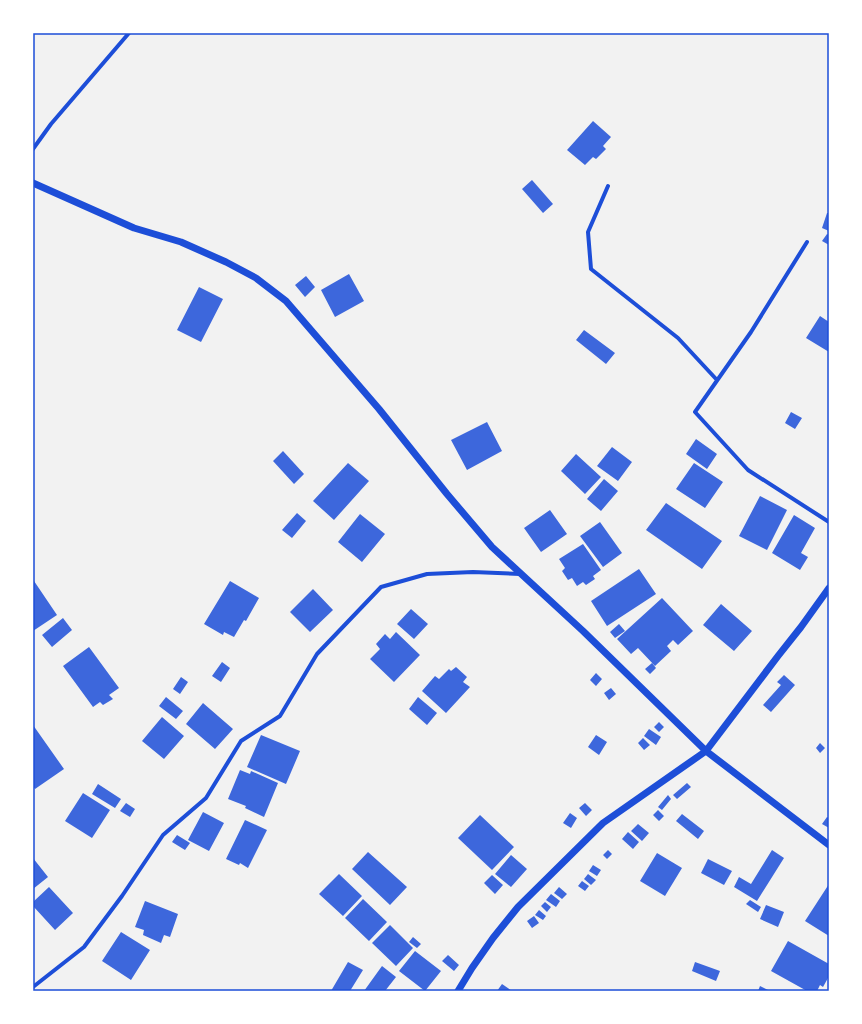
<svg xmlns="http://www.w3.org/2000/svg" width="862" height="1024" font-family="Merriweather,serif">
	<rect width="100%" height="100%" fill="#f2f2f2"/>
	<path fill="#3d67dc" d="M593 121 611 137 603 146 606 149 596 159 593 157 585 165 567 150Z
		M532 180 553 204 543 213 522 189Z
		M827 213H829V231L822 228Z
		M827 234 829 235V245L822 241Z
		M349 274 364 301 335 317 321 290Z
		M306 276 315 287 305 297 295 285Z
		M199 287 223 299 201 342 177 330Z
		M820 316 829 322V352L806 338Z
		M584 330 615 353 606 364 576 340Z
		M791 412 802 418 795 429 785 423Z
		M487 422 502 451 467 470 451 440Z
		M696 439 717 454 707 469 686 454Z
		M612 447 632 462 618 481 597 466Z
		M283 451 304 474 294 484 273 461Z
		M576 454 601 477 585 494 561 471Z
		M348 463 369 481 334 520 313 501Z
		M694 463 723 482 705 508 676 489Z
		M604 479 618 491 601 511 587 499Z
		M760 496 787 510 767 550 739 536Z
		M666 503 722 541 702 569 646 530Z
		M550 510 567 534 541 552 524 528Z
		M297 513 306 521 292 538 282 530Z
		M360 514 385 534 362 562 338 542Z
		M794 515 815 528 801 553 808 557 800 570 772 553Z
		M600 522 622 553 603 567 580 536Z
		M583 544 601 570 593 576 595 579 586 585 583 582 577 586 572 578 568 580 562 571 565 568 559 559Z
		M639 569 656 594 607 626 591 601Z
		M34 581 57 615 33 631V582Z
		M230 581 259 598 246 621 244 620 234 637 224 632 223 635 204 624Z
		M313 589 333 610 310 632 290 612Z
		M662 598 693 631 678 645 673 640 667 646 671 651 655 666 638 648 631 654 617 639Z
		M721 604 752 631 734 651 703 625Z
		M411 609 428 624 414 639 397 624Z
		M63 618 72 630 52 647 42 635Z
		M619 624 625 631 615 638 610 632Z
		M396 632 420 655 394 682 370 659 380 649 376 644 385 634 390 639Z
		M89 647 119 688 109 695 113 699 103 705 100 702 93 707 63 666Z
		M222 662 230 668 221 682 212 676Z
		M652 663 656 668 650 674 645 669Z
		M456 667 467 677 463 682 470 687 446 713 422 691 435 676 439 679 449 669 451 671Z
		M596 673 602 679 596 686 590 680Z
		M784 675 795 685 771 712 763 705 781 685 777 682Z
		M181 677 188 682 180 694 173 689Z
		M611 688 616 694 609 700 604 693Z
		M166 697 183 711 176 719 159 706Z
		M418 697 437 713 427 725 409 709Z
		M203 703 233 729 215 749 186 724Z
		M162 717 184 736 164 759 142 741Z
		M659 722 664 727 659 732 654 727Z
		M33 725 64 769 35 789 33 786Z
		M649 729 661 737 656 745 644 736Z
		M261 735 300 751 286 784 247 767Z
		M596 735 607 742 599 755 588 747Z
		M643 738 650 745 644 750 638 743Z
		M820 743 825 748 820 753 816 748Z
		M240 770 250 774 251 771 278 783 264 817 245 808 246 806 228 799Z
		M687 783 691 787 677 799 673 795Z
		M98 784 121 799 115 808 92 794Z
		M83 793 110 810 92 838 65 821Z
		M668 795 671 799 662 810 658 807Z
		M126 803 135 809 130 817 120 811Z
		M585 803 592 810 586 816 579 808Z
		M658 810 664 816 659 821 653 815Z
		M203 812 224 823 209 851 188 840Z
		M570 813 577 818 571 828 563 823Z
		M682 814 704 831 698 839 676 821Z
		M480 815 514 847 492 870 458 838Z
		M827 817 829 818V828L822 824Z
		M245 820 267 830 248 868 240 863 239 865 226 859Z
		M638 824 649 833 642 841 631 831Z
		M628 832 639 842 633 849 622 839Z
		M177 835 190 843 185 850 172 842Z
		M608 850 612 854 607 859 603 855Z
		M772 850 784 858 757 901 734 887 739 877 751 884Z
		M368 852 407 887 390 905 352 869Z
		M657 853 682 868 665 896 640 881Z
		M511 855 527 869 511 887 495 874Z
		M33 858 48 877 33 889Z
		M708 859 732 871 724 885 701 873Z
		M593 865 601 870 597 876 589 871Z
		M339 874 362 896 343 916 319 894Z
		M588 874 596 880 591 885 584 879Z
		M492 875 503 885 495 894 484 883Z
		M582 881 589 886 585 891 578 886Z
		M829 884V936L805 921Z
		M49 887 73 913 55 930 33 906V902Z
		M559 887 567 894 562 899 554 893Z
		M551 894 560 901 556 907 546 900Z
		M363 899 387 922 369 941 345 918Z
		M750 900 761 907 758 912 746 904Z
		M145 901 178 914 170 937 164 935 161 943 143 935 144 930 135 927Z
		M545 902 551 907 547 912 541 906Z
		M766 905 784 912 778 927 760 919Z
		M539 910 546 916 543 920 535 915Z
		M534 916 539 923 532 928 527 921Z
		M390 925 413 948 396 966 372 943Z
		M121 932 150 950 131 980 102 961Z
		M413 937 421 944 417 948 409 942Z
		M788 941 829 964V979L828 978 823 987 820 985 817 991H807L771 971Z
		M415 951 441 971 425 991 399 971Z
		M448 955 459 965 454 971 442 961Z
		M348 962 363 970 350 991H331Z
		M695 962 720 971 716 981 692 971Z
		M382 966 396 977 385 991H364Z
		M502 984 512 991H497Z
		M760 986 770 991H758Z"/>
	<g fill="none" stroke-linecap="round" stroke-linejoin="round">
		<path stroke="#1d4ed8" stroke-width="4" d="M33 149 51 124 129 33
			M608 186 588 232 591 269 678 338 717 380
			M807 242 751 332 695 412 748 470 829 522
			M33 987 84 947 122 896 163 835 206 798 241 741 280 716 317 654 381 587 427 574 473 572 520 574"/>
		<path stroke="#1d4ed8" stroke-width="7" d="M33 183 134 228 181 242 226 262 256 278 286 301 379 409 447 494 492 547 583 631 706 751 829 845
			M458 991 472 968 493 938 518 907 603 823 706 751 778 656 801 627 829 588"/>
	</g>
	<rect width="862" height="1024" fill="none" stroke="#ffffff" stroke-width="68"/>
	<rect x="34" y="34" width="794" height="956" fill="none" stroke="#1d4ed8" stroke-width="1.5"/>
</svg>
